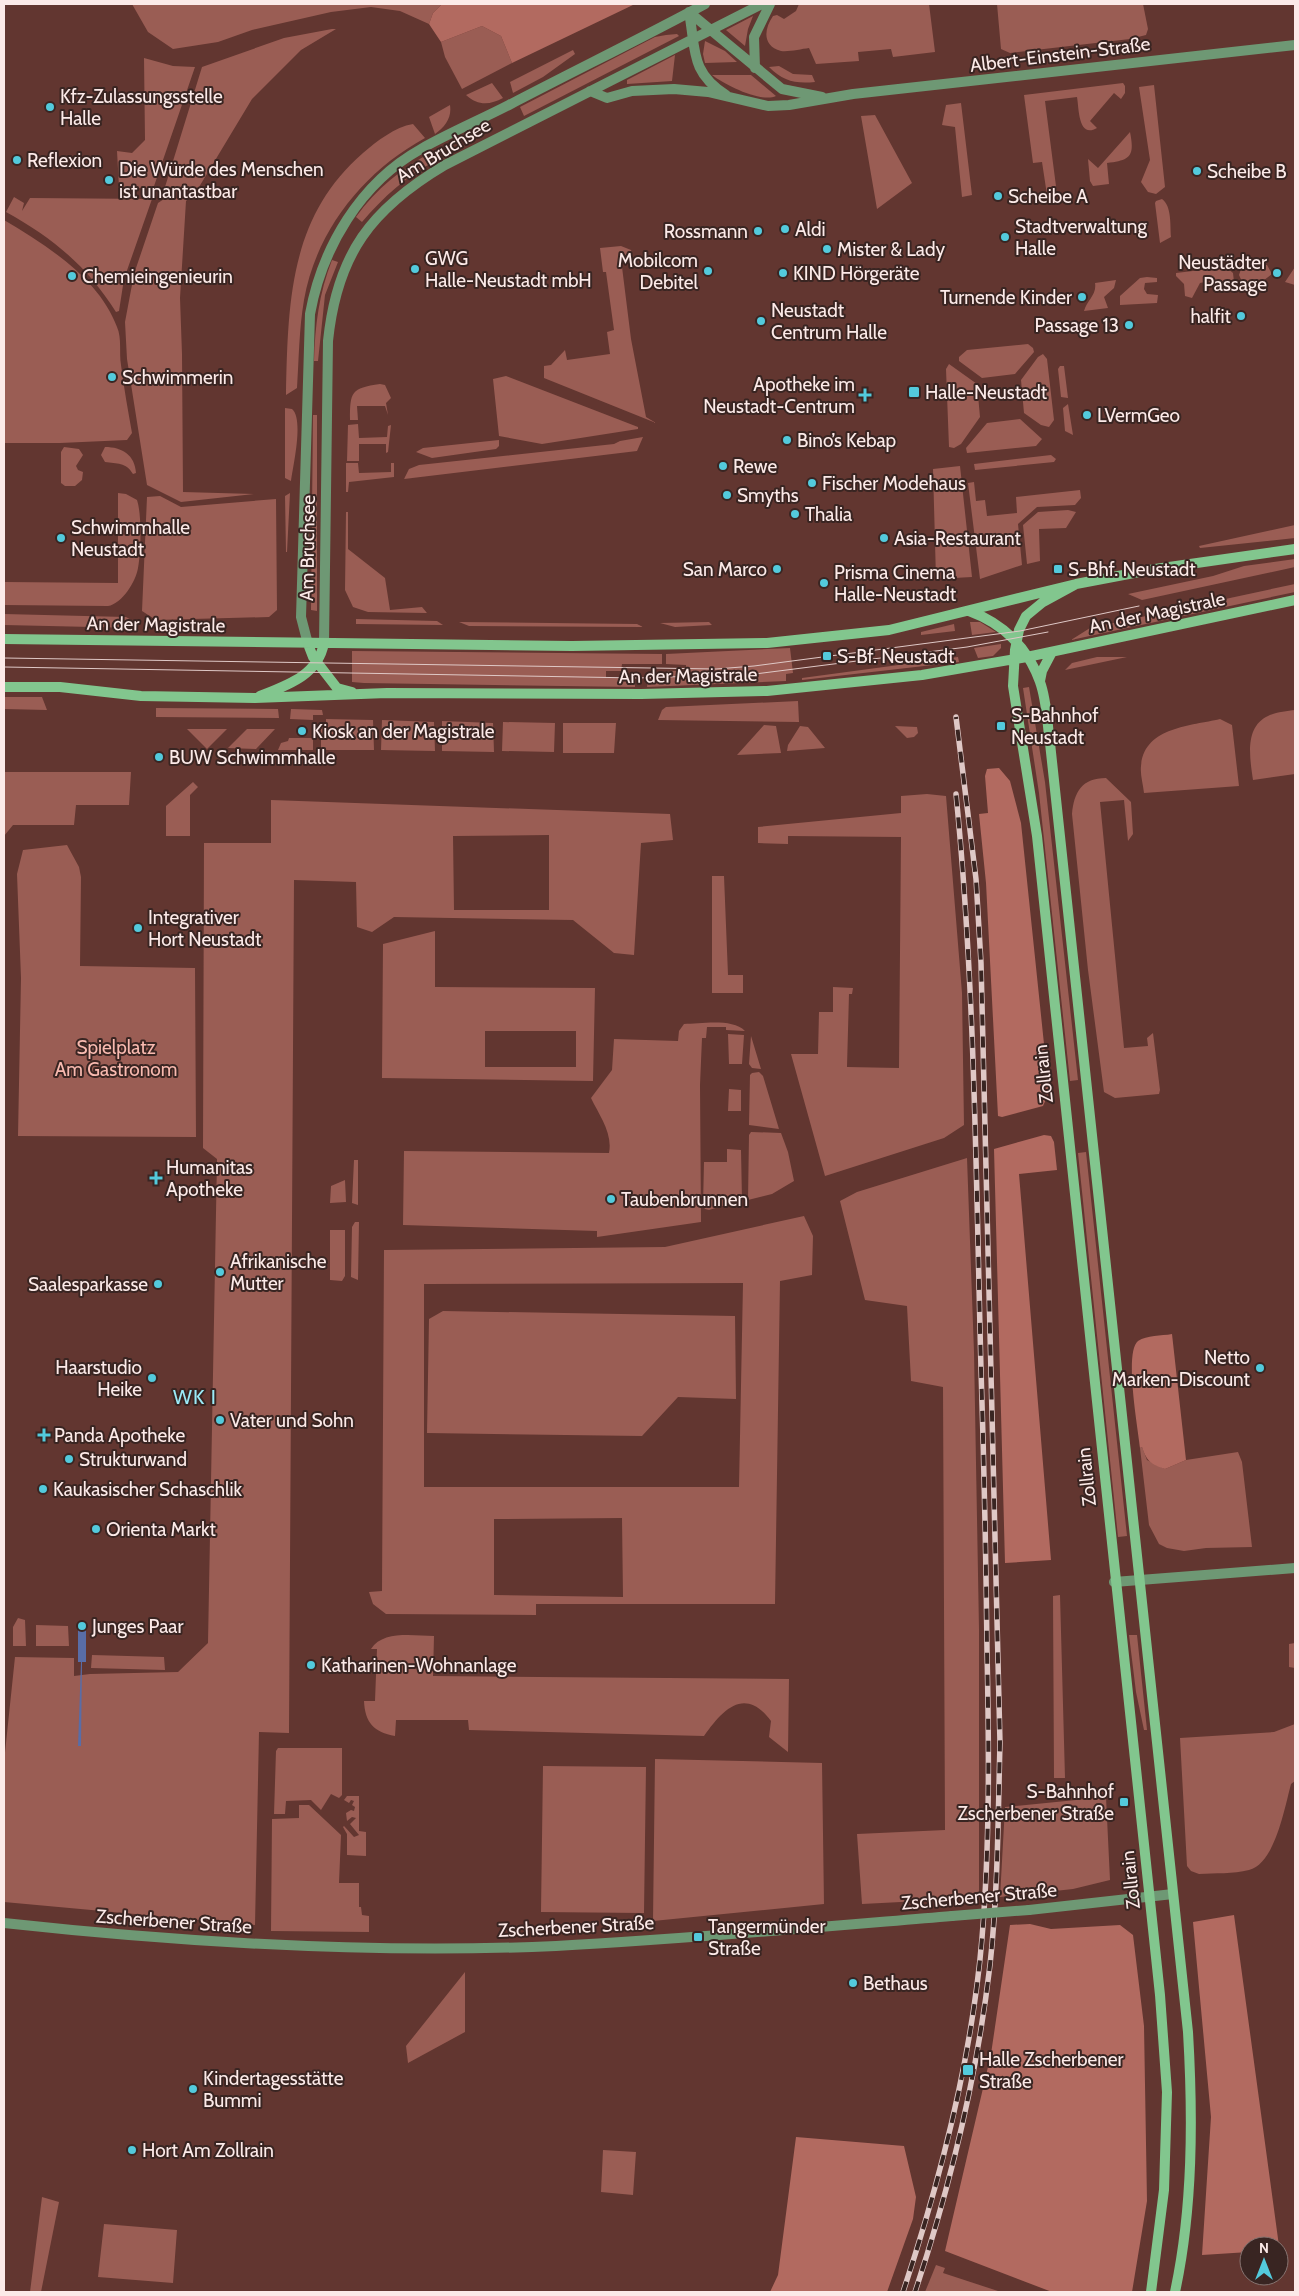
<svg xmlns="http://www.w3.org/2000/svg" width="1299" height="2296" font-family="Cabin,sans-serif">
	<rect width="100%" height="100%" fill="#623630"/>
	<path fill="#9a5d54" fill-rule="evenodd" d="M132 4H442L433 13 429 24 400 11 371 7 331 12 252 30 218 42 173 49 148 32Z
		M799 4H929L935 52 893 57 891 49 858 52 859 61 816 64 809 48C801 49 789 52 781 51 762 46 764 29 773 16L777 15 784 19 796 11Z
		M997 4H1143L1148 29 1146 35 1130 39 1010 53 1001 49Z
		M753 16 748 29 745 46 726 30Z
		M482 26 501 36 512 63 462 89 445 57 441 42Z
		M332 29H336L301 50 252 99 196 192 165 187 202 67 284 38Z
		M666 35 677 34 679 36 524 116 520 107 655 37Z
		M705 41 725 51 737 62 705 63 703 54Z
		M573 50 575 54 543 77 513 93 510 82Z
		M675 55 672 81 627 84V80Z
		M144 58 173 66 195 67 153 189 119 187 117 151 132 153 145 140Z
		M779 66 793 74 812 75 815 82C795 84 783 81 769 67Z
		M712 75H751L776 96C761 103 725 85 712 75Z
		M492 83 503 98C490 105 478 106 466 95Z
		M1123 83 1125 86V93L1121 99 1114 93 1090 121 1097 128C1078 139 1079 108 1077 97L1045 101 1057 194 1047 195 1042 162 1033 163 1024 95Z
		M1154 85 1165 187 1156 194 1148 192 1141 182 1150 160 1139 87Z
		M961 103 972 195 962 197 955 127 942 125 946 105Z
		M450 105C452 118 445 127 435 134L429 117Z
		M875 115 912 183 877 209 861 116Z
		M413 124 425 138C363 172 316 231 304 300 299 329 299 358 297 388L286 395C288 303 289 217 363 153 377 141 395 127 413 124Z
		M1130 132C1135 157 1130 160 1107 163L1109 184 1093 186 1090 181 1088 159 1098 168Z
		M432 152 437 160C408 175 383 197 362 222L356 217C376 189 402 168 432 152Z
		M14 197 24 203 22 211 30 198 152 199 124 279 119 311 116 312C87 266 53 238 6 212Z
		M189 198 186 201 180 298 182 354 183 492 254 494 181 502 147 485 127 359 125 322 134 274 158 203 164 199Z
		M1162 199C1172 206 1170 226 1171 237L1160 243 1155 203 1156 201Z
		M4 220C46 245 99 278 117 327 122 338 119 353 121 365 124 388 128 411 132 433L127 440 60 443H4Z
		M621 246 631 250 633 257 621 259 631 339 646 417 656 423 544 378V366L551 365 565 350 567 360 610 354 607 332 614 330 606 272H603L600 248Z
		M332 260 338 262 325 295 318 361H314C315 326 319 293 332 260Z
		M1260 264 1267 265 1272 274 1259 284 1244 286 1239 275 1241 269Z
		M1226 267 1233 273 1234 282C1222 293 1213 280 1200 283L1192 298 1185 296 1184 284 1176 276V273Z
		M1295 267V285L1285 282Z
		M1147 277 1157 278V282L1145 283 1144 289 1147 294 1158 295 1157 303 1120 305V296L1140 278Z
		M1116 280 1114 288 1104 297 1108 308 1084 311C1087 300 1097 295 1095 283Z
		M1028 344 1033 348 1034 352 1015 374 982 378 959 361V357L967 350Z
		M1043 354 1047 359 1054 420 1049 427 1041 425 1024 413 1021 380 1038 357Z
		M949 364 977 384 980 417 961 444 954 448 949 447 946 369Z
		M1060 366H1064L1068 398 1061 397 1058 369Z
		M506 376 638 427V429L542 444 499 436 493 379Z
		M380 384 385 385 391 398 386 403 388 415 385 406H357L358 420H350C350 392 351 388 380 384Z
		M1068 404 1073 435 1065 431 1063 408Z
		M285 408 292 409C304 419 293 466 291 481L285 478Z
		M313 415H317V611L311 610Z
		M1020 419 1042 439 1036 446 967 453 966 448 987 423Z
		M358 424 359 438 387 437 388 426 391 425 388 452 386 453V444H359V461H347L348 425Z
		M643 437 637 451 404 479 409 469 419 465 614 444 620 441Z
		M499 440V446L496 449 432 458 416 452 423 448Z
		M64 447 79 449 83 455 76 466 78 470 83 472 82 480 75 486H65L61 483V452Z
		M105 447C122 447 135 455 136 473L133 474C126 462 117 464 105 462L101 455Z
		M1051 455 1056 459 1054 462 975 470 974 464Z
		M346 463H358L359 473 391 472V463H394V477L349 482 348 492H346Z
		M960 466 972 577 936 579 933 469Z
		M974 482 976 501 985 500 987 516 1017 513 1016 497 1080 490 1081 498 1075 505 1037 507 1018 524 1022 565 980 579 968 483Z
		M118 493 126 494 137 500C142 515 141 552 138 568 136 581 122 604 108 606L4 605V582L118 583Z
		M290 493 287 552H286L285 496Z
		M160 496 181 507 276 499 277 610 269 617 156 620 142 611 147 497Z
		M1068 510 1076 512 1066 528 1039 529 1040 561 1027 564 1023 525 1038 512Z
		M346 512H348V549L385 578 390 610 422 607 427 613 368 612 353 607 345 590Z
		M1295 525V538L1200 548 1199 546Z
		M1295 559V567L1142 600 1128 594 1213 576 1244 566Z
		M1295 584V592L1071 640 1090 628Z
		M4 614 126 617 137 623V628L4 625Z
		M356 619 437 621 443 625 356 624Z
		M459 622 637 624 643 627 469 626Z
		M709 622 712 625 675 627 660 623Z
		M970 622H980L996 632 972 635Z
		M954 624 955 631 921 635V632Z
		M1001 644V648L993 656 978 658 974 648Z
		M790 648 793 673 786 674V681L647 687 648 678 667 679V671H686V665L666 664V654Z
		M352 651 662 654V664H622L621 671H606V678H635V687L364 683 352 682Z
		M958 657 959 662 802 680V678Z
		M1097 657H1127L1065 670 1072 663Z
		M1029 687 1045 782 1078 1080 1070 1081 1039 793 1023 688Z
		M4 697H42L47 710 4 709Z
		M798 701 799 722 658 720 662 710 666 707Z
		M156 708 278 709 279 718 156 717Z
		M291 709 322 710 323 715H313V720L290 719Z
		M1295 710V774L1253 780C1250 759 1244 727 1268 716 1276 712 1287 711 1295 710Z
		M326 719 373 720 374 750H321V725L326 724Z
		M1220 719 1232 725 1239 786 1144 793C1143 784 1140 774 1141 766 1144 727 1191 726 1220 719Z
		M382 720 434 722 435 751 381 750Z
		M442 721 493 723 494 752 442 751Z
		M503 722 555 723 554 752 502 751Z
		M563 723H616L614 753H563Z
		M764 725 776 726 781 753 737 755Z
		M800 726 808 727 825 748 787 751 788 745Z
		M895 726 917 727 918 733 914 737 907 738Z
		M187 729H227L207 749Z
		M247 729H275L256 749 228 748Z
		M289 738H313V750H278L281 743 288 741Z
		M4 772H131L129 805H76L74 825H13L4 836Z
		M1106 778 1131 802 1133 834 1128 841 1124 800 1100 802 1124 1048 1148 1046 1147 1038 1153 1033 1160 1090 1159 1094 1115 1098 1104 1092 1088 970 1072 814C1074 792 1082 778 1106 778Z
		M193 782 198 787 190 795V836H166V806Z
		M927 794 946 796 962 993 964 1125 944 1138 825 1176 791 1054H818L819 1012H833V987L853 988 852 994H849L847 1067 899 1068 901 837 788 836V844L758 843V827L901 813V796Z
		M271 800 670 814 673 840 641 843 634 955 614 953 573 920 394 917 372 932 357 927 356 882 294 880 289 1733 259 1732 255 1925 4 1902V1762L15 1657 74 1658V1676L90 1674 178 1672 208 1643 217 1159 203 1148 204 843H271ZM549 835V910H454L453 836Z
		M67 845 79 867 81 877 80 966 195 968 196 1137 18 1136 21 978 17 874 23 850Z
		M712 876H724L728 975H743V993H712Z
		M435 931V987L595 988 593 1081 382 1078 383 944ZM485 1031H576V1067H485Z
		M684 1024C701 1024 732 1018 745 1031L726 1030V1027H707L706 1038H702L700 1085 701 1222 597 1237V1231L403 1225 404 1151 609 1153C613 1133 599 1115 591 1098L612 1070 614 1039 678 1041 679 1031Z
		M728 1034 744 1035 742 1064H729Z
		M751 1036 761 1069 752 1068 749 1064Z
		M759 1072 763 1076 779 1129 749 1125 750 1075 752 1073Z
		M729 1089 741 1090V1111H728Z
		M751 1132 781 1133 788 1152 794 1181 772 1194 748 1200 749 1135Z
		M727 1149 741 1150 742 1200 709 1210 705 1209 703 1206 704 1162H727Z
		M1086 1152 1127 1536 1118 1537 1078 1153Z
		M967 1158 974 1352 979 1629V1898L862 1904 857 1834 945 1830 943 1387 911 1381 907 1306 865 1300 840 1201 857 1192Z
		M354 1160H358V1205L352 1203Z
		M345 1180 346 1202 330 1203 331 1186Z
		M804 1216 813 1236 812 1275 780 1281 775 1604H536V1615L386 1614 373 1604 369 1592 382 1591 384 1250 665 1247ZM743 1283 739 1487H424V1284ZM622 1518 623 1597 494 1595V1519Z
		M355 1222H359L358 1280 351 1277 352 1227Z
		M330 1230H345V1276L342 1281 330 1280Z
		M443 1311 735 1316 736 1399 678 1397 642 1436 427 1433 429 1319Z
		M1142 1447 1147 1460 1165 1469 1186 1460 1238 1452 1242 1462 1252 1547 1206 1548 1184 1551 1167 1548 1159 1544 1149 1525 1140 1448Z
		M1060 1595 1065 1778H1054L1053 1596Z
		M18 1618 25 1620 26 1646H13V1627Z
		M36 1625 68 1626 69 1646H36Z
		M1129 1635H1137L1147 1730H1144L1136 1692Z
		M434 1636 433 1676 789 1679 788 1752 769 1737 771 1721C745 1686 723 1709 704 1736L469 1730 468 1720H396L395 1736C374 1732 365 1723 364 1701H375L377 1649H371C383 1630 414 1636 434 1636Z
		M1295 1643V1668L1289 1667V1644Z
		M92 1655 164 1657 165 1670 91 1668Z
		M1295 1724V1781L1291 1784C1285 1806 1275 1864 1249 1870 1233 1874 1215 1873 1199 1874L1191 1871 1187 1866 1180 1738 1274 1732Z
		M278 1748H342V1795L339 1798 331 1794 321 1810 311 1800 286 1801 285 1814H274L276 1751Z
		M655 1759 822 1763 824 1904 653 1921Z
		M543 1766 646 1767 644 1913 541 1912Z
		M347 1796H359V1831L366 1832V1856L347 1855V1834L343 1827 344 1826 354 1837 359 1835 350 1824 356 1818 352 1817 347 1821 346 1813 351 1810 354 1811 355 1807 352 1805 354 1801 351 1800 349 1803 344 1800Z
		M1106 1797 1110 1880 1073 1889 1000 1897 1005 1807Z
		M299 1805H309L341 1835 339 1883H359V1907H361L362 1915 369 1916V1932L271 1931 272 1819 299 1818Z
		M465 1972V2032L408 2063 406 2046Z
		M603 2150 636 2152 633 2195 601 2192Z
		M42 2197 59 2202 41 2292H30Z
		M104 2224 177 2230 173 2283 98 2277Z
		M936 2265 945 2268 943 2273 1001 2292H925Z"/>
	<path fill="#b26a60" d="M442 4H635L512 63 501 36 482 26 441 42 429 24 433 13Z
		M999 768 1010 781 1021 823 1049 1092 1043 1106 1002 1117 998 1116 986 883 979 814 988 813 985 776 987 769Z
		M1044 1135 1051 1136 1054 1142 1057 1170 1019 1174 1051 1560 1005 1563 994 1149Z
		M1172 1334 1186 1460 1165 1469C1151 1464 1147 1462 1142 1447L1140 1448C1138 1428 1124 1352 1138 1341 1147 1335 1161 1336 1172 1334Z
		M1234 1915 1279 2246H1249V2252L1202 2255 1211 2117 1193 1922Z
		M1030 1924 1051 1929 1120 1925 1133 1935 1144 2026 1147 2201 1132 2292H1052L945 2251 991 2054 1010 1925Z
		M796 2137 904 2146 916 2197 913 2219 887 2292H770L778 2275Z"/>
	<path fill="#596da7" d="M78 1627H86V1662H82L81 1746H78L81 1662H78Z"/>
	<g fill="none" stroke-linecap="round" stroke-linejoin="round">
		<path stroke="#6e9874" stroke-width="10" d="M689 12 782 89 822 97
			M689 12C696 50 690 72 726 95
			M755 68 754 37 770 4
			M590 91 607 98 632 91 674 89 708 92 768 106 789 105 853 94 1295 45
			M324 643 328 341C337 254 371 209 445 165L762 4
			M308 644 301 617 310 314C322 248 360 183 421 149 449 133 480 120 509 105 574 71 640 39 705 4
			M1114 1582 1295 1568
			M1029 1910 1173 1894
			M4 1923C187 1943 372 1954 556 1946 688 1939 820 1927 952 1916"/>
		<path stroke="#82c68e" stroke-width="10" d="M1076 584 1043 602 1026 616 1019 630 1015 650 1013 686 1037 836 1160 1995 1167 2092 1164 2190 1151 2292
			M969 611C1002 623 1028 647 1040 682 1047 701 1047 723 1050 743L1188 2032C1193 2118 1193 2208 1175 2292
			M4 639 572 646 767 643 889 630 1076 584 1155 569 1295 549
			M308 644 313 657 337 688 352 692
			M1040 681 1042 671 1052 652
			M4 687H60L141 696 255 698 387 693 641 694 767 691 922 675 1027 657 1295 600
			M260 696C288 685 318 675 324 643"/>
		<path stroke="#dfc8c6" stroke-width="1" d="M4 658 716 669 754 666 1020 631 1139 606
			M4 667 638 678 755 674 967 647 1048 632"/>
		<g stroke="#dfc8c6" stroke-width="5.5">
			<path id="rail" d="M903 2292C941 2178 972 2058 982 1938 990 1842 989 1746 987 1650 986 1556 984 1463 981 1369 976 1178 975 985 956 794
				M915 2292C950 2187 977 2076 990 1965 998 1892 998 1817 1000 1743L981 963 976 879 956 717"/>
		</g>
		<use href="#rail" stroke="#392522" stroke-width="4" stroke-dasharray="11" stroke-linecap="butt"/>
		<path stroke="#6e9874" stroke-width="10" d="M952 1916 1029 1910"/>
	</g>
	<g fill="#53cadc" stroke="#392522" stroke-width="2">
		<circle cx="50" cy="107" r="5"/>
		<circle cx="17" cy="160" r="5"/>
		<circle cx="1197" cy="171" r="5"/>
		<circle cx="109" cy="180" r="5"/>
		<circle cx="998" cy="196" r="5"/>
		<circle cx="785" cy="229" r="5"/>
		<circle cx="758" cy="231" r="5"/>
		<circle cx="1005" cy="237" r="5"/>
		<circle cx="827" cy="249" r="5"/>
		<circle cx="415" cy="269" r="5"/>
		<circle cx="708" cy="271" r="5"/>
		<circle cx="783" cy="273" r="5"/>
		<circle cx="1277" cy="273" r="5"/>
		<circle cx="72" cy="276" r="5"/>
		<circle cx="1082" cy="297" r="5"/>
		<circle cx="1241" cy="316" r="5"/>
		<circle cx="761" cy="321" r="5"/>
		<circle cx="1129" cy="325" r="5"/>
		<circle cx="112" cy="377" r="5"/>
		<rect x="908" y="386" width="12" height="12" rx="2.5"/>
		<path d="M862.5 387.5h5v5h5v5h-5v5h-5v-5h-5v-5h5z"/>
		<circle cx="1087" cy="415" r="5"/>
		<circle cx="787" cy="440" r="5"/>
		<circle cx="723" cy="466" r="5"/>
		<circle cx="812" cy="483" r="5"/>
		<circle cx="727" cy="495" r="5"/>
		<circle cx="795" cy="514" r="5"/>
		<circle cx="61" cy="538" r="5"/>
		<circle cx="884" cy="538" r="5"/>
		<circle cx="777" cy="569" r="5"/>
		<rect x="1053" y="564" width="10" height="10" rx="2.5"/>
		<circle cx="824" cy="583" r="5"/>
		<rect x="822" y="651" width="10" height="10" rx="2.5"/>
		<rect x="996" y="721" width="10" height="10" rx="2.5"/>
		<circle cx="302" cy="731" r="5"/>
		<circle cx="159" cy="757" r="5"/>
		<circle cx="138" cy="928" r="5"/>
		<path d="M153.5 1170.5h5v5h5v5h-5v5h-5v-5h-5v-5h5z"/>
		<circle cx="611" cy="1199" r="5"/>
		<circle cx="220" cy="1272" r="5"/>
		<circle cx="158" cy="1284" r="5"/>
		<circle cx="1260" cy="1368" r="5"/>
		<circle cx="152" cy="1378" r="5"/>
		<circle cx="220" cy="1420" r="5"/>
		<path d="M41.5 1427.5h5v5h5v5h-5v5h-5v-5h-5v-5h5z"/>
		<circle cx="69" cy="1459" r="5"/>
		<circle cx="43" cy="1489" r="5"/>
		<circle cx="96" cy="1529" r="5"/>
		<circle cx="82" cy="1626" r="5"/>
		<circle cx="311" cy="1665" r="5"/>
		<rect x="1119" y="1797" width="10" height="10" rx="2.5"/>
		<rect x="693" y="1932" width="10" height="10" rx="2.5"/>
		<circle cx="853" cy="1983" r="5"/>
		<rect x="962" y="2064" width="12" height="12" rx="2.5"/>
		<circle cx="193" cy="2089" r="5"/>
		<circle cx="132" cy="2150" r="5"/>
	</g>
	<g text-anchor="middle" stroke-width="4" stroke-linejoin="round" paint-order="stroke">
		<g font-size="19" fill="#fceae8" stroke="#392522">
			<text transform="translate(1060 54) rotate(-7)" y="7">Albert-Einstein-Straße</text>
			<text transform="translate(443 150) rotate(-31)" y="7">Am Bruchsee</text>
			<text transform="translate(307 548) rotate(-89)" y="7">Am Bruchsee</text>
			<text transform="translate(1157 612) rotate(-12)" y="7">An der Magistrale</text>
			<text transform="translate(156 624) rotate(1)" y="7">An der Magistrale</text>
			<text transform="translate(688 675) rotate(-1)" y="7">An der Magistrale</text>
			<text transform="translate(1043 1074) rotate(-96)" y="7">Zollrain</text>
			<text transform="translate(1086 1477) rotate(-96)" y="7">Zollrain</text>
			<text transform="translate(1130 1880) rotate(-96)" y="7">Zollrain</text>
			<text transform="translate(979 1896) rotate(-5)" y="7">Zscherbener Straße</text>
			<text transform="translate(174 1921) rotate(4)" y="7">Zscherbener Straße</text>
			<text transform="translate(576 1926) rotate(-3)" y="7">Zscherbener Straße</text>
		</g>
		<g font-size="19" fill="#fceae8" stroke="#392522" text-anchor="start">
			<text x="60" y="103">Kfz-Zulassungsstelle<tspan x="60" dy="22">Halle</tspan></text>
			<text x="27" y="167">Reflexion</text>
			<text x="119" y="176">Die Würde des Menschen<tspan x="119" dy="22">ist unantastbar</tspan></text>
			<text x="1207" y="178">Scheibe B</text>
			<text x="1008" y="203">Scheibe A</text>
			<text x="1015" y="233">Stadtverwaltung<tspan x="1015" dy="22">Halle</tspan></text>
			<text x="795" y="236">Aldi</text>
			<text x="748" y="238" text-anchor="end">Rossmann</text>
			<text x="837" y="256">Mister &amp; Lady</text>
			<text x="425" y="265">GWG<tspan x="425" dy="22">Halle-Neustadt mbH</tspan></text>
			<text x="698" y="267" text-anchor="end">Mobilcom<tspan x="698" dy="22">Debitel</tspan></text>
			<text x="1267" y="269" text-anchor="end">Neustädter<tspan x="1267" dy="22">Passage</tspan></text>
			<text x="793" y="280">KIND Hörgeräte</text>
			<text x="82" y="283">Chemieingenieurin</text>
			<text x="1072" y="304" text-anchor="end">Turnende Kinder</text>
			<text x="771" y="317">Neustadt<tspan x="771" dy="22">Centrum Halle</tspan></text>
			<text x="1231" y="323" text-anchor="end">halfit</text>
			<text x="1119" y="332" text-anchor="end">Passage 13</text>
			<text x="122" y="384">Schwimmerin</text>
			<text x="855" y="391" text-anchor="end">Apotheke im<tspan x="855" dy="22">Neustadt-Centrum</tspan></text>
			<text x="925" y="399">Halle-Neustadt</text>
			<text x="1097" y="422">LVermGeo</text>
			<text x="797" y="447">Bino’s Kebap</text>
			<text x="733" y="473">Rewe</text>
			<text x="822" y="490">Fischer Modehaus</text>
			<text x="737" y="502">Smyths</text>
			<text x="805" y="521">Thalia</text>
			<text x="71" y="534">Schwimmhalle<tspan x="71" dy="22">Neustadt</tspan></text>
			<text x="894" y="545">Asia-Restaurant</text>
			<text x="767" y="576" text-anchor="end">San Marco</text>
			<text x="1068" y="576">S-Bhf. Neustadt</text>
			<text x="834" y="579">Prisma Cinema<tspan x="834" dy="22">Halle-Neustadt</tspan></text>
			<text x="837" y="663">S-Bf. Neustadt</text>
			<text x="1011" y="722">S-Bahnhof<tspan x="1011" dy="22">Neustadt</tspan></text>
			<text x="312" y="738">Kiosk an der Magistrale</text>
			<text x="169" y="764">BUW Schwimmhalle</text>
			<text x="148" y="924">Integrativer<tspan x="148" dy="22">Hort Neustadt</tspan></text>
			<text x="166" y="1174">Humanitas<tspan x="166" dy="22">Apotheke</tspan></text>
			<text x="621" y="1206">Taubenbrunnen</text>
			<text x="230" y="1268">Afrikanische<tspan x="230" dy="22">Mutter</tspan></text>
			<text x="148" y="1291" text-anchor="end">Saalesparkasse</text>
			<text x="1250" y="1364" text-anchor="end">Netto<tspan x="1250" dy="22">Marken-Discount</tspan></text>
			<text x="142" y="1374" text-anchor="end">Haarstudio<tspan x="142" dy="22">Heike</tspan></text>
			<text x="230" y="1427">Vater und Sohn</text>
			<text x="54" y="1442">Panda Apotheke</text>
			<text x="79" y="1466">Strukturwand</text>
			<text x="53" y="1496">Kaukasischer Schaschlik</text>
			<text x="106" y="1536">Orienta Markt</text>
			<text x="92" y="1633">Junges Paar</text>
			<text x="321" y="1672">Katharinen-Wohnanlage</text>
			<text x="1114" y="1798" text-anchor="end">S-Bahnhof<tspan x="1114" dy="22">Zscherbener Straße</tspan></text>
			<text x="708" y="1933">Tangermünder<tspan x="708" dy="22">Straße</tspan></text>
			<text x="863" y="1990">Bethaus</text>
			<text x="979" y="2066">Halle Zscherbener<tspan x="979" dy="22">Straße</tspan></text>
			<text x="203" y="2085">Kindertagesstätte<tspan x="203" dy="22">Bummi</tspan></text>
			<text x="142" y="2157">Hort Am Zollrain</text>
		</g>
		<g font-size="19" fill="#f9bab0" stroke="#392522">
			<text x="116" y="1054">Spielplatz<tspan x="116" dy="22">Am Gastronom</tspan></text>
		</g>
		<g font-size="20" letter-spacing="1" fill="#9bebf8" stroke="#392522">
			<text x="195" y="1404">WK I</text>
		</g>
	</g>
	<rect width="1299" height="2296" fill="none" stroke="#fceae8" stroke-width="10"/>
	<g transform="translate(1264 2261)"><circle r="24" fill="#392522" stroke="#877471"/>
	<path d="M0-4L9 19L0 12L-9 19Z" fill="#53cadc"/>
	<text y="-8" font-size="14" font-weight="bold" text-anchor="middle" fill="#fceae8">N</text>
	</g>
</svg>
